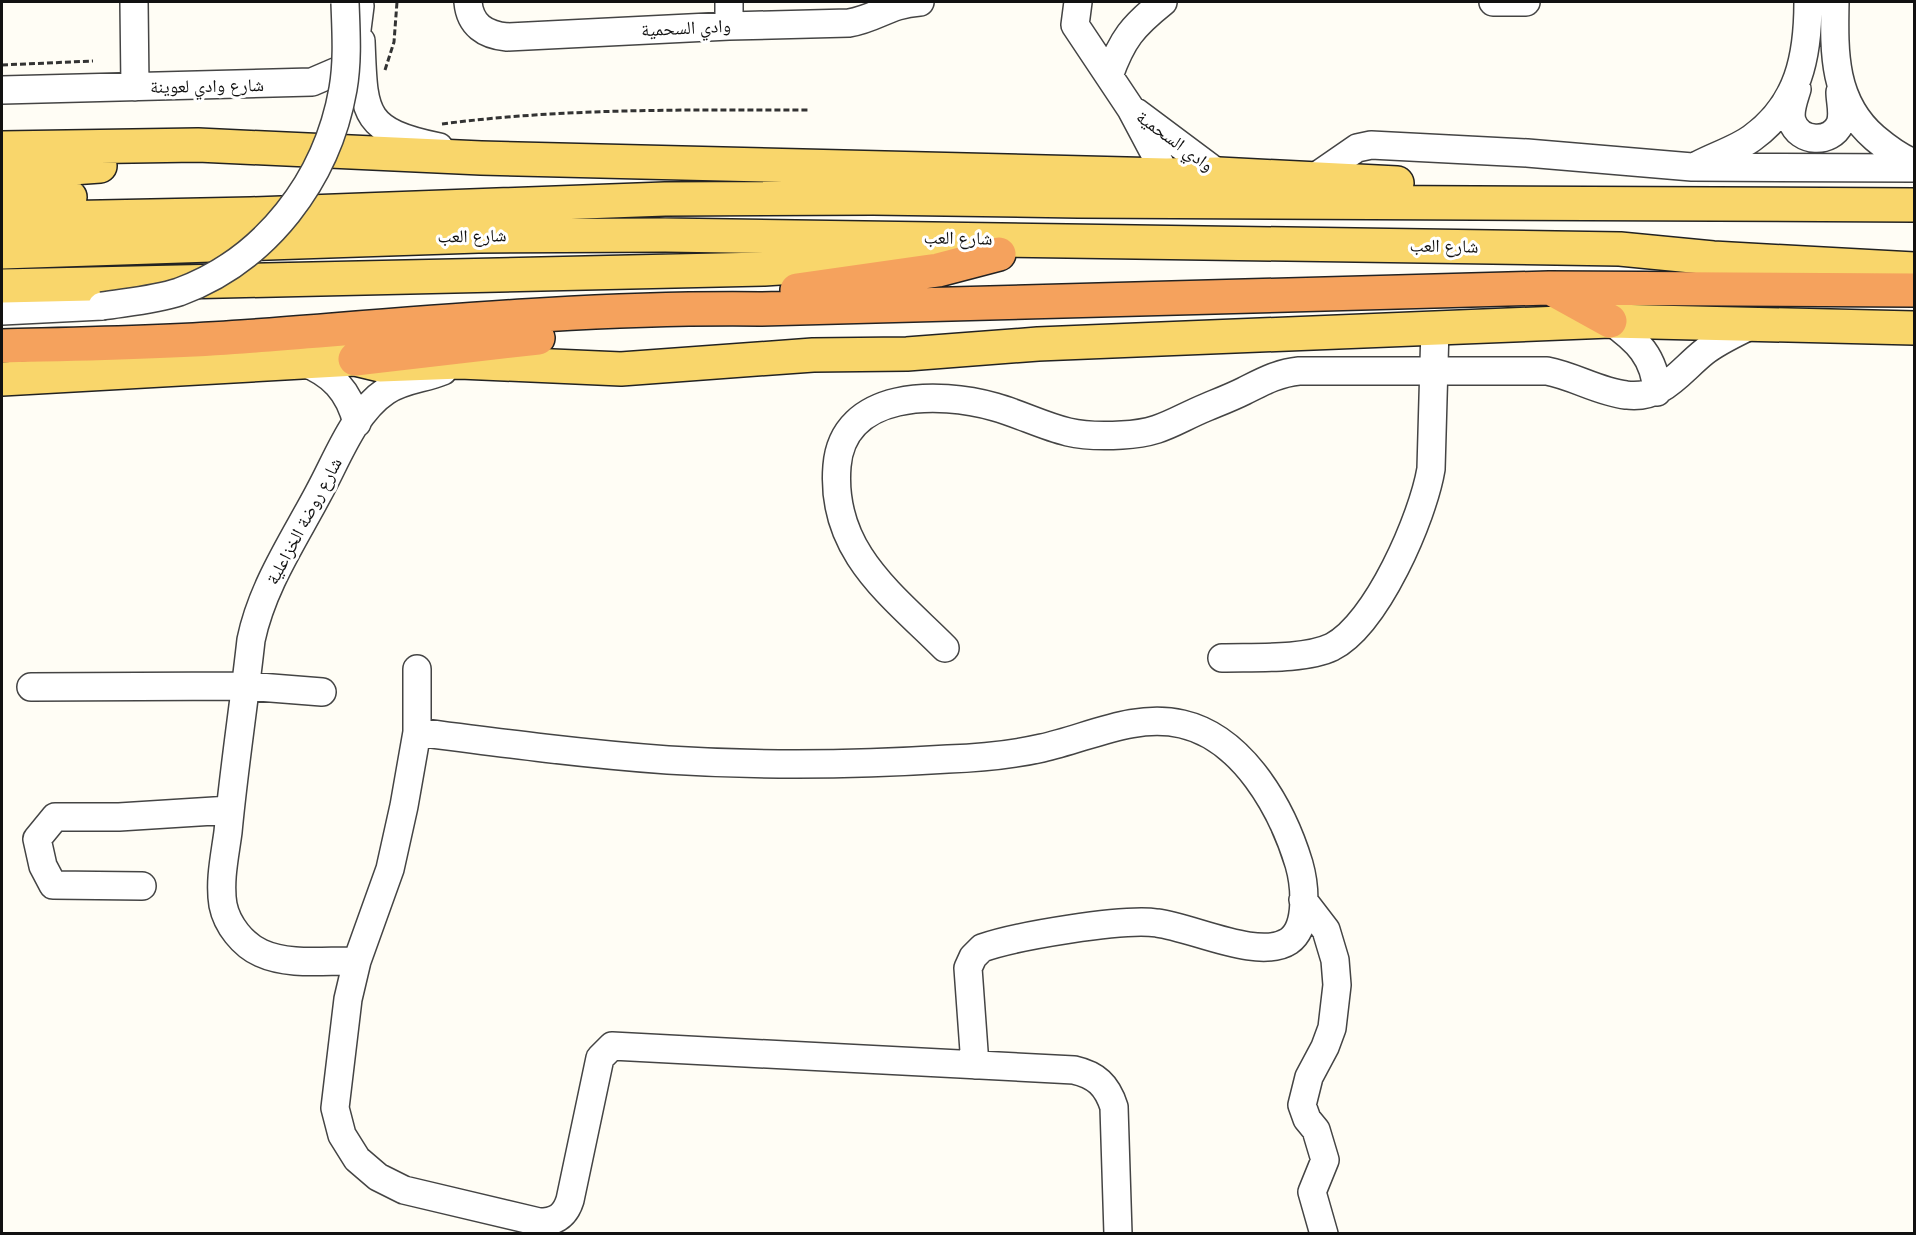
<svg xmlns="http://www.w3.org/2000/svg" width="1916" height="1235" font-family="'Roboto Serif','Noto Naskh Arabic',serif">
	<rect width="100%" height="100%" fill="#fffdf5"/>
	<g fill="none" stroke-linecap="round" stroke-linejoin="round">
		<g stroke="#444" stroke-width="30">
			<path id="minor" d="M134 2 135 87
				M468 2C470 25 485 35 507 37L729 26 849 23C878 18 888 4 920 2
				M1078 2 1075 25 1131 109 1166 175
				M1493 2H1526
				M1835 2C1834 53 1833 102 1875 138 1887 148 1900 158 1914 163
				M729 26V2
				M361 41C364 113 361 131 439 147
				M1109 76C1122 39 1133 26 1163 2
				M1797 89C1794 99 1789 111 1792 121 1799 143 1831 144 1840 124 1844 114 1840 102 1840 92
				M2 90 312 82 347 67 354 53 360 6
				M1136 112 1219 174
				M1698 165C1715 156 1737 149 1752 138 1799 104 1808 56 1808 2
				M1315 177 1357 148 1371 145 1527 153 1692 167 1914 168
				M2 311 102 306
				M1610 321C1637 340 1655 357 1657 392
				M302 362C332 373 349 391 357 423
				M945 648C891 594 830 551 837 466 843 390 939 391 995 407 1020 414 1043 426 1068 432 1085 436 1105 436 1122 435 1162 433 1173 421 1207 407 1219 402 1232 397 1244 391 1262 382 1278 373 1299 371H1547C1574 376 1599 392 1626 395 1662 400 1679 372 1704 352 1718 341 1736 333 1752 325
				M1222 658C1253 657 1305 660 1332 647 1377 624 1423 517 1431 469L1435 328
				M417 669V732L404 806 390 869 357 961 348 999 335 1108 342 1135 357 1159 378 1177 404 1190 539 1222C556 1222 565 1216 570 1200L600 1058 612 1046 1074 1070C1096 1075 1107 1085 1114 1107L1118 1234
				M31 687 246 686 322 692
				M417 732C501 743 584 754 668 760 761 766 855 765 948 759 980 758 1011 755 1042 748 1088 738 1134 713 1182 724 1243 738 1282 808 1299 864 1305 885 1309 927 1289 941 1259 961 1192 927 1157 923 1123 918 1016 936 982 948L973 957 968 968 975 1065
				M142 886 53 885 43 866 37 839 55 817H119L230 810
				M1303 900 1326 930 1335 960 1337 985 1332 1028 1325 1047 1309 1077 1302 1105 1307 1119 1316 1130 1325 1160 1312 1192 1324 1234
				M357 961C327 960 289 966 261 953 243 945 227 925 223 905 219 881 225 855 228 832 234 768 244 704 251 640 262 587 293 541 318 494 337 460 353 413 386 391 404 379 424 379 443 371"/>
		</g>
		<g stroke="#222" stroke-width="36">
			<path id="major" d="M2 148 198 145 481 158 1166 175 1219 174 1397 183
				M2 173 100 166
				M2 195 70 197
				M2 219 251 214 665 199 873 198 1078 201 1914 205
				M2 252 478 236 665 235 1620 249 1713 258 1914 269
				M2 286 764 269 932 258
				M2 379 355 359 380 365 460 362 621 369 813 355 907 354 1038 344 1610 321 1914 328"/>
		</g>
		<g stroke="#222" stroke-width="36">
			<path id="highway" d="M797 290 938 270 999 254
				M1554 290 1610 321
				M2 346C82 344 162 343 242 337 414 324 587 307 760 309L1549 288 1914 290
				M355 359 538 338"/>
		</g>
		<path stroke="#333" stroke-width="3" stroke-dasharray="6 3" stroke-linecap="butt" d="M2 65 93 61
			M385 70 394 42 397 2
			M442 124C564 108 686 110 809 110"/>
		<use href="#minor" stroke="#fff" stroke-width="27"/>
		<use href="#major" stroke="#f9d66b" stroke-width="33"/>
		<use href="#highway" stroke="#f5a25d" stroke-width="33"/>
		<g stroke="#444" stroke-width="30" stroke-linecap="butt">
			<path id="minor-bridge" d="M102 306C127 302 155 300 179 292 266 260 327 180 343 89 348 60 346 31 345 3"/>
		</g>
		<use href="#minor-bridge" stroke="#fff" stroke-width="27"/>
	</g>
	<g text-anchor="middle" stroke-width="6" stroke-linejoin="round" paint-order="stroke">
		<g font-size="18" fill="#111" stroke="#fff">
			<text transform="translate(686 28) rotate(-3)" y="6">وادي السحمية</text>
			<text transform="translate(207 86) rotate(-1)" y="6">شارع وادي لعوينة</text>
			<text transform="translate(1175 141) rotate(36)" y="6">وادي السحمية</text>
			<text transform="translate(472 236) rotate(-1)" y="6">شارع العب</text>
			<text transform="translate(958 238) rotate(1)" y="6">شارع العب</text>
			<text transform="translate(1444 246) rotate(1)" y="6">شارع العب</text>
			<text transform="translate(304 521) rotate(-62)" y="6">شارع روضة الخزاعلية</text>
		</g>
	</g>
	<rect width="1916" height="1235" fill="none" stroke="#111111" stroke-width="6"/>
</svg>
